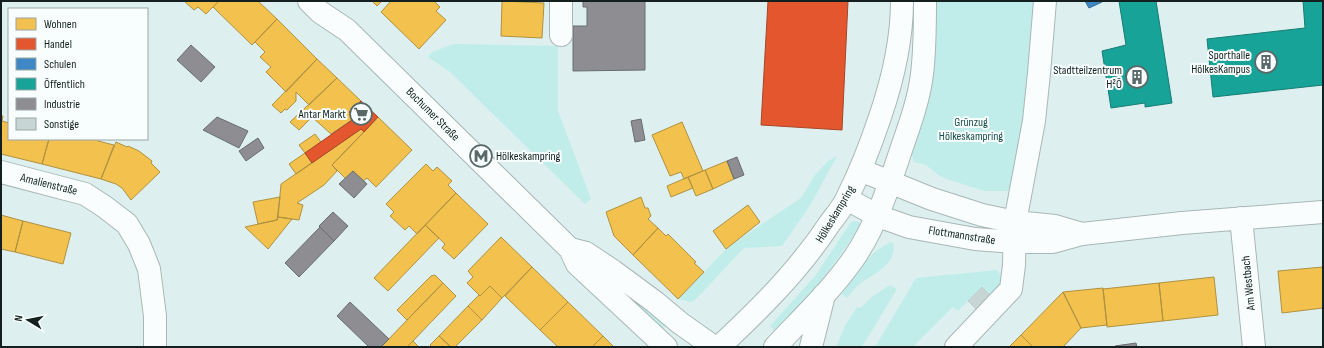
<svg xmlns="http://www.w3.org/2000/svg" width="1324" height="348" font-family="'Sofia Sans Condensed',sans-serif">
	<rect width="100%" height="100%" fill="#ddf0ef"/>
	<path fill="#c0edea" d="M935 1H1038L1019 167 1008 191H985L975 188 944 178 937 174 926 165 914 162 910 148Z
		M454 44 558 46V111L591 199 585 204 450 72 428 57 432 52Z
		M837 156 811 204 782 246 744 248 696 299 691 302 678 299 729 246 801 198 815 175 828 161Z
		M854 221 859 222 860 226 841 254 821 281 775 331 770 326 815 276 851 222Z
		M891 242 893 243C898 264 873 274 860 284 855 288 851 293 847 298L842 294C857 273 867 253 891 242Z
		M997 270C1006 281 999 287 994 299L982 287 958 311 953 307 913 347H875L916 278Z
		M608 279 667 324 660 331Z
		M890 285 897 289 862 347H836L846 324 857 307 860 308 873 296Z"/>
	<path fill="#f2c14e" stroke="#af9140" d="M184 1H219L206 14 198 7 194 10Z
		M219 1H258L277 19 252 45 213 7Z
		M372 1H382L377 6Z
		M391 1H434L440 7 436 11 446 20 419 49 381 12Z
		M502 1 544 3 542 38 501 36Z
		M277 19 317 59 286 92 266 72 271 67 260 57 265 52 255 42Z
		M317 59 337 78 309 105 296 92V101L287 110 285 109 281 113 272 105Z
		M337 78 361 101 349 112 355 118 331 134 312 117 299 130 290 122Z
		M1 116H3L2 121 9 123V139H49L42 164 1 154Z
		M378 117 412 150 376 187 367 178 363 181 353 171 346 179 332 165Z
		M682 122 703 171 684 179 681 172 670 176 652 135Z
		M361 129 364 132 332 165 337 171 324 185 297 203 303 205 299 220 278 217 281 184Z
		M315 134 321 142 305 153 299 145Z
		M49 139H98V141L114 145 101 179 42 164Z
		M116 142 127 147 128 146 139 151 152 161 151 163 160 172 131 200 122 188 116 184 101 179Z
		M305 153 312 163 296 174 289 164Z
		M727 161 734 179 713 189 705 170Z
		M426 164 433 171 437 167 452 181 448 185 456 193 417 234 409 226 405 230 390 216 394 212 386 204Z
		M705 170 713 189 696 196 688 177Z
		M688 177 693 188 671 197 667 186Z
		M456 193 488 224 454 259 442 248 445 244 425 225Z
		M280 197 277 220 258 224 253 202Z
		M641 197 645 208H648L651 216 648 219 658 228 633 255 614 236 606 212Z
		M748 205 760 222 726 249 713 231Z
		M1 215 23 221 15 252 1 249Z
		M278 217 292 219 268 249 245 227 277 220Z
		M23 221 71 233 63 264 15 252Z
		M425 225 439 238 388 291 374 278Z
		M658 228 666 236 668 234 696 262 694 263 704 272 678 299 633 255Z
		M501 237 532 267 502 298 490 286 480 296 467 283 473 277 468 271Z
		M532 267 568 302 540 330 505 296Z
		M1323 267V308L1282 313 1278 271Z
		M435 275 443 283 407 320 397 310 431 276Z
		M1214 277 1218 315 1163 321 1159 283Z
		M443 283 456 296 413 341 407 347H381Z
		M1159 283 1163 321 1107 327 1103 289Z
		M490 286 502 298 482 320 468 306 479 295 480 296Z
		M1103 288 1107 325 1081 328 1063 292Z
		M1063 292 1081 328 1063 347H1033L1021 335Z
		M568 302 603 336 592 347H558L540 330Z
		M468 306 482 320 455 347H451L439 336Z
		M1021 335 1033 347H1009Z
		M439 336 451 347H432L430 345Z
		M603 336 614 347H592Z
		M413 341 419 347H407Z"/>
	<path fill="#e4572e" stroke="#a5462a" d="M768 1H848L842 130 761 125Z
		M361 101 378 117 364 132 361 129 312 163 305 153 355 118 349 112Z"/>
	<path fill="#3f88c5" stroke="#326993" d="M1085 1H1101L1102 2 1089 8Z"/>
	<path fill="#17a398" stroke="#167c74" d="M1119 1H1156L1172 103 1145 107V103L1111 108 1102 51 1126 45Z
		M1303 1H1323V85L1213 97 1207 39 1305 28Z"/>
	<path fill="#8d8d92" stroke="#686c70" d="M583 1H645V70L573 71V26H587V7H583Z
		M191 45 215 67 201 82 177 60Z
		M217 117 248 131 239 148 203 130Z
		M641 119 645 140 635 142 631 121Z
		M258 138 264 148 246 161 239 151Z
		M737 157 744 175 734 179 727 161Z
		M353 171 367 184 354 198 339 184Z
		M333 212 348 226 334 241 319 226Z
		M320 227 334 241 299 277 285 263Z
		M350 302 389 339 381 347H369L337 316Z
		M1136 343 1137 347H1115V346Z"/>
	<path fill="#c7d5d4" stroke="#c0d0cf" d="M982 287 990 295 976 309 968 301Z"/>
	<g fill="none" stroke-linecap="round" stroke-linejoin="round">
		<g stroke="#a8b7b6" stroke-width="24">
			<path id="minor" d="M309 1 320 12 347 30 570 249 577 264 666 347
				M561 35V1
				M860 170 932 199 982 215 1015 222 1055 226 1082 234
				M1 172 85 194 105 207 127 224 139 244 149 269 155 316V347
				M847 199 878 216 909 227 975 239 1014 242H1053L1082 234 1182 223 1323 212
				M1241 218 1254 347
				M570 249 586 253 613 271 655 302 680 323 714 347
				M719 347C760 309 799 270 830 223 836 215 843 207 847 198 860 172 871 144 880 117 893 79 902 41 902 1
				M775 347C802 318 831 291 854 258 877 224 889 186 902 147 910 124 919 99 922 74 925 50 925 25 925 1
				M956 347 1011 289 1014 265 1015 222 1034 121 1039 73 1045 1"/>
		</g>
		<g stroke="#a8b7b6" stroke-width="24">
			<path id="major" d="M811 347 824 295"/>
		</g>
		<use href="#minor" stroke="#fafdfd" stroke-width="22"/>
		<use href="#major" stroke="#fafdfd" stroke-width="22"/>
	</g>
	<defs>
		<g id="building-ring" transform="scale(1.15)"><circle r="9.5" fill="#f8fefe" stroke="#5a6968" stroke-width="1.5"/><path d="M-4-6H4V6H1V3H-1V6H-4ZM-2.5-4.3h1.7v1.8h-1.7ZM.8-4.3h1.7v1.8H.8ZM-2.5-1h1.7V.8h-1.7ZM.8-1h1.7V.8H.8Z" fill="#5a6968"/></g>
		<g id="supermarket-ring" transform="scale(1.15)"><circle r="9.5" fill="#f8fefe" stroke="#5a6968" stroke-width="1.5"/><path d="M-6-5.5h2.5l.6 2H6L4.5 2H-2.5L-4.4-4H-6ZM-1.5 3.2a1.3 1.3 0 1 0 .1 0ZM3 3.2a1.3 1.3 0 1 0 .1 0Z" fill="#5a6968"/></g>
		<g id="metro-ring" transform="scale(1.15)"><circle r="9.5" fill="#f8fefe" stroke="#5a6968" stroke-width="1.5"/><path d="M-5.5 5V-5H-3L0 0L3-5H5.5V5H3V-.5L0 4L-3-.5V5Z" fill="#5a6968"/></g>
	</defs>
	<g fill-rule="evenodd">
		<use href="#building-ring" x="1266" y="62"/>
		<use href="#building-ring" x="1137" y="77"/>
		<use href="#supermarket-ring" x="361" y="114"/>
		<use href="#metro-ring" x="481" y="156"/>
	</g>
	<g text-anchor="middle" stroke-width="4" stroke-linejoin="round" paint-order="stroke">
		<g font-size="12" fill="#13201f" stroke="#f8fefe" text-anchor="end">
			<text x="1250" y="59">Sporthalle<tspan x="1250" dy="14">HölkesKampus</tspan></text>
			<text x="1122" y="74">Stadtteilzentrum<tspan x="1122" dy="14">H²Ö</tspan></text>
			<text x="346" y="118">Antar Markt</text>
			<text x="496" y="160" text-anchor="start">Hölkeskampring</text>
		</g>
		<g font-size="12" fill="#13201f" stroke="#f8fefe">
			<text transform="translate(433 114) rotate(45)" y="4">Bochumer Straße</text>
			<text transform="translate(49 184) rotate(14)" y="4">Amalienstraße</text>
			<text transform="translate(835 214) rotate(-59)" y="4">Hölkeskampring</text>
			<text transform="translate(962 235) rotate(9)" y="4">Flottmannstraße</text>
			<text transform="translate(1248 283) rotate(-96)" y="4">Am Westbach</text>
		</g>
		<g font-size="12" fill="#1c4e4b" stroke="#f8fefe">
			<text x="971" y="126">Grünzug<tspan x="971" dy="14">Hölkeskampring</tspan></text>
		</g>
	</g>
	<rect width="1324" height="348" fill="none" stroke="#13201f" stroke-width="4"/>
	<rect x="8" y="8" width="140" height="132" fill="#f8fefe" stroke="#9ca5a5"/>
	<rect x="16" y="18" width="20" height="12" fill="#f2c14e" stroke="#9ca5a5"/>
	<text x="44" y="28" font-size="12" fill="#13201f">Wohnen</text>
	<rect x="16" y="38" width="20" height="12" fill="#e4572e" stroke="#9ca5a5"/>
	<text x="44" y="48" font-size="12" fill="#13201f">Handel</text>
	<rect x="16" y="58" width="20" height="12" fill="#3f88c5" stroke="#9ca5a5"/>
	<text x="44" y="68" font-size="12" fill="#13201f">Schulen</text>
	<rect x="16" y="78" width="20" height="12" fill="#17a398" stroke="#9ca5a5"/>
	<text x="44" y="88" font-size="12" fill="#13201f">Öffentlich</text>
	<rect x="16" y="98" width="20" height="12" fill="#8d8d92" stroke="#9ca5a5"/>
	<text x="44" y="108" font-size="12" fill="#13201f">Industrie</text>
	<rect x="16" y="118" width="20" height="12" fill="#c7d5d4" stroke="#9ca5a5"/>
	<text x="44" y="128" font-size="12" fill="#13201f">Sonstige</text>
	<g transform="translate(28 320) rotate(280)" stroke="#f8fefe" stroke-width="3" paint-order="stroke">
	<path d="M0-3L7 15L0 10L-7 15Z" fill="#13201f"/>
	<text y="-6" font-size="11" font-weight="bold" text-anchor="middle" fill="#13201f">N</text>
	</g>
</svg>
